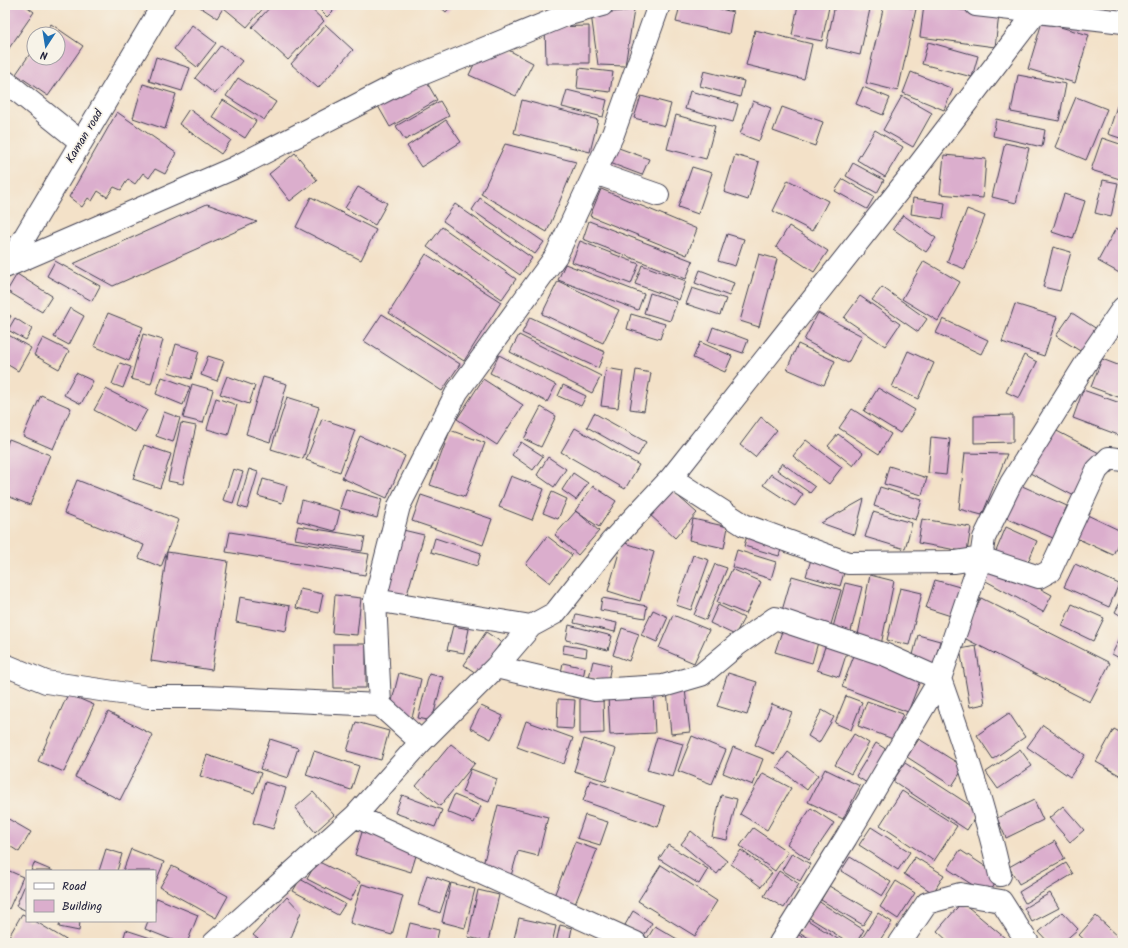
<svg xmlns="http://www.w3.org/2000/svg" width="1128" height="948" font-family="Kalam,sans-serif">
	<rect width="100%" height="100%" fill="#f7f3e8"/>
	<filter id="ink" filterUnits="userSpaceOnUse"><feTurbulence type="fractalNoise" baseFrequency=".025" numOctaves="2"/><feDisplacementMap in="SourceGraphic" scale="8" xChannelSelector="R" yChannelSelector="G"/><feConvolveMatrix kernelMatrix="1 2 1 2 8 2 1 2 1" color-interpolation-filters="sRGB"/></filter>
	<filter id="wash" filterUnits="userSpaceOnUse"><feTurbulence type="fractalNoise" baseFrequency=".012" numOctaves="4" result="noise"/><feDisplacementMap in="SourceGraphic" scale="16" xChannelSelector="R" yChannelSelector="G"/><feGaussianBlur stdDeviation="0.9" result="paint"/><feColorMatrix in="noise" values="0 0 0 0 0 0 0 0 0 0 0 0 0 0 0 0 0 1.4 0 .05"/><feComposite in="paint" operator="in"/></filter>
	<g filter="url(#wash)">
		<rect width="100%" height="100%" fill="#f3e1c8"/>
		<g id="blocks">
			<path fill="#dbaecd" d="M10 5H25L34 12 5 54V12Z
				M197 5H225L217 18Z
				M227 5H266L247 27 224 8Z
				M272 5H307L324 21 288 60 252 27Z
				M315 5H339L327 17Z
				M438 5H452L446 12Z
				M680 5H704L733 12 729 34 676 22Z
				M798 5H817L829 7 822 41 792 35Z
				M835 5H849L870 9 860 55 826 47Z
				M884 5H897L916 9 898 91 866 83Z
				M924 5 999 15 995 47 920 37Z
				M634 10 625 66 598 65 591 14Z
				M1042 22 1089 35 1075 83 1028 69Z
				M51 24 83 46 48 96 16 74 34 48V58H58V34H44Z
				M192 25 216 43 197 67 174 49Z
				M326 25 353 50 318 88 291 64Z
				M589 26V63H546L545 27Z
				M755 30 812 44 804 79 746 65Z
				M928 42 978 56 972 77 922 64Z
				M495 43 533 63 516 96 469 75 478 56Z
				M221 45 242 61 215 94 195 78Z
				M156 57 190 68 182 91 149 81Z
				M579 68 613 72 610 92 577 88Z
				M704 71 744 81 740 97 700 86Z
				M911 72 953 89 944 110 903 93Z
				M1018 75 1066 84 1059 121 1011 112Z
				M238 78 276 102 264 120 226 96Z
				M425 79 437 100 390 127 378 106Z
				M143 84 176 94 165 129 133 118Z
				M863 87 890 98 883 115 856 104Z
				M567 90 607 100 603 117 562 107Z
				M690 91 738 104 733 122 685 109Z
				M641 96 671 104 665 126 634 118Z
				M902 96 932 113 913 147 883 130Z
				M1076 97 1107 109 1086 160 1055 147Z
				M223 100 256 121 245 138 212 117Z
				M522 100 598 120 590 152 514 133Z
				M440 101 449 116 405 140 396 126Z
				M753 101 771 108 759 141 740 134Z
				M1118 103 1123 105V139L1108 134Z
				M782 107 823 122 815 146 773 131Z
				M189 109 231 140 221 154 179 124Z
				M117 112 176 153 165 174 155 169 149 178 143 173 135 184 128 179 121 190 114 187 107 197 98 191 92 201 88 198 82 207 69 197Z
				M676 115 715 126 706 159 667 149Z
				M996 119 1045 130 1042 147 993 136Z
				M446 120 461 142 421 167 407 146Z
				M875 130 903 147 885 177 857 160Z
				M1102 138 1123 145V180L1091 170Z
				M1005 143 1029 148 1016 203 992 197Z
				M505 144 576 162 547 232 481 194Z
				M616 147 649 159 642 175 610 163Z
				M295 153 317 180 290 201 269 174Z
				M735 155 759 162 748 200 724 192Z
				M944 155 986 159 983 198 940 194Z
				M853 163 884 180 877 193 846 176Z
				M692 167 712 173 698 214 678 207Z
				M843 179 874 197 867 209 835 191Z
				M788 180 828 201 812 231 773 211Z
				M1103 180 1118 183 1111 217 1095 213Z
				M358 187 387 203 375 225 345 208Z
				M601 189 697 229 687 255 590 216Z
				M1064 194 1085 201 1073 239 1052 232Z
				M311 197 376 230 361 260 296 227Z
				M480 198 544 242 535 254 472 210Z
				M913 198 945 203 943 219 911 214Z
				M207 204 257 222 113 286 73 264Z
				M455 204 532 258 520 275 443 221Z
				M967 209 985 216 965 269 947 262Z
				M903 215 936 238 926 252 893 229Z
				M589 221 693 261 686 279 583 239Z
				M789 226 828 251 814 272 776 247Z
				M442 227 516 279 502 299 427 247Z
				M1116 228 1123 232V275L1098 261Z
				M727 234 744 239 735 266 718 261Z
				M580 241 639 264 631 284 572 262Z
				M1053 247 1071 252 1060 291 1043 287Z
				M426 254 501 302 464 361 389 313Z
				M759 254 777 259 759 327 740 321Z
				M55 261 100 286 92 301 47 276Z
				M924 261 960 282 938 321 902 299Z
				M565 264 644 294 638 310 558 280Z
				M642 265 686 281 679 300 635 284Z
				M700 270 734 283 729 296 695 283Z
				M17 274 52 296 42 312 7 291Z
				M558 281 619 310 603 343 542 314Z
				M882 287 927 319 918 332 872 300Z
				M692 288 726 299 720 315 686 304Z
				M650 293 677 302 670 321 644 313Z
				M860 296 900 324 885 346 844 318Z
				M1015 304 1057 317 1044 356 1002 342Z
				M70 308 84 316 69 345 54 337Z
				M5 313 11 316 5 326Z
				M108 313 143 327 129 361 94 346Z
				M818 313 862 336 848 363 804 340Z
				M1072 313 1100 331 1085 354 1056 336Z
				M382 314 460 364 442 391 364 341Z
				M631 314 665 324 660 339 627 329Z
				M530 317 605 352 598 368 522 333Z
				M15 318 32 329 26 340 8 330Z
				M943 319 988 340 981 354 936 333Z
				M713 327 748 340 743 353 708 341Z
				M5 333 31 348 18 371 5 363Z
				M143 334 163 340 151 384 131 379Z
				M519 335 601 376 592 393 510 352Z
				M43 338 69 351 59 369 34 355Z
				M700 342 732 356 725 372 693 358Z
				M176 344 199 351 191 379 168 372Z
				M798 344 835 361 824 385 787 369Z
				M908 351 934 363 918 399 892 387Z
				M499 355 556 385 547 402 490 373Z
				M1024 355 1037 362 1019 398 1006 392Z
				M208 356 224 361 217 381 201 375Z
				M1102 359 1123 367V384L1118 397 1091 387Z
				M120 363 131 367 123 388 112 384Z
				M606 368 623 371 618 408 601 406Z
				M636 370 651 373 644 411 630 409Z
				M76 373 93 381 81 404 64 395Z
				M227 376 255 386 249 404 220 394Z
				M162 377 190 387 183 405 156 394Z
				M263 377 287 384 270 442 246 434Z
				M483 379 523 405 497 445 457 419Z
				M192 384 213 390 203 423 183 418Z
				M563 385 586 396 581 406 558 396Z
				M878 388 915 410 900 433 864 411Z
				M106 389 147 410 135 432 94 410Z
				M1083 390 1123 404V431L1121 436 1073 418Z
				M41 395 71 408 53 449 23 436Z
				M287 397 319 407 303 459 271 449Z
				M216 398 237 405 228 435 207 429Z
				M541 407 556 416 541 447 524 439Z
				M852 409 891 434 879 454 839 428Z
				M164 412 180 418 173 442 156 436Z
				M594 413 646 442 638 456 587 427Z
				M1013 415V442L974 443V416Z
				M761 417 777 430 755 457 740 445Z
				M322 419 355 430 340 472 306 460Z
				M181 423 196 426 183 484 168 481Z
				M575 428 639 465 625 489 561 452Z
				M1051 428 1103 455 1080 499 1028 472Z
				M450 430 485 443 465 497 430 485Z
				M838 434 863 453 853 466 828 446Z
				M360 436 405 456 387 498 342 478Z
				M931 437 950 439 946 475 928 473Z
				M9 439 50 455 30 505 5 495V450Z
				M806 440 842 467 829 484 793 456Z
				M521 442 543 456 533 470 512 455Z
				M144 445 171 454 160 488 133 479Z
				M965 453 1007 454 982 515 959 509Z
				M548 457 566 469 554 487 537 475Z
				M782 463 815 487 810 493 777 470Z
				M889 466 927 478 922 495 884 484Z
				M233 469 243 472 233 503 223 500Z
				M249 469 258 472 247 509 238 506Z
				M573 473 588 483 576 500 562 490Z
				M771 474 803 494 795 506 763 485Z
				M511 476 544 489 532 520 499 507Z
				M263 479 287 486 282 503 258 496Z
				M77 480 179 520 161 567 139 558 144 545 64 513Z
				M1020 485 1067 506 1053 538 1006 518Z
				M593 486 616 501 599 527 575 511Z
				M880 487 922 500 916 520 874 506Z
				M346 489 382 499 377 518 340 508Z
				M670 489 697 513 675 538 648 513Z
				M552 492 567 499 558 519 543 513Z
				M421 495 492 519 483 545 412 521Z
				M864 499 855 535 821 523Z
				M302 500 340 511 335 531 297 521Z
				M576 511 599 531 578 555 555 535Z
				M873 512 912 523 905 549 865 537Z
				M1083 513 1123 532 1113 555 1072 536Z
				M693 519 728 527 724 548 689 540Z
				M922 519 971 527 967 552 918 543Z
				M298 526 365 537 362 551 295 539Z
				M1006 527 1037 541 1025 569 994 556Z
				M403 530 424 535 406 598 386 592Z
				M230 532 369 554 365 575 226 552Z
				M748 532 783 543 779 556 744 546Z
				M547 536 572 555 550 583 526 564Z
				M435 538 481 553 477 566 431 552Z
				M622 542 654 552 640 601 608 591Z
				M737 550 776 562 771 579 732 567Z
				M167 552 228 561 212 670 151 661Z
				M693 555 709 560 691 610 676 605Z
				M812 556 846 566 840 586 806 576Z
				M993 563 1052 595 1043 612 984 580Z
				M715 564 727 568 706 620 694 615Z
				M1075 564 1119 584 1109 607 1064 587Z
				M732 569 761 582 746 614 717 602Z
				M870 575 894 581 881 645 857 640Z
				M792 576 841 590 830 628 781 614Z
				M935 580 963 588 954 617 926 608Z
				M845 583 862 587 850 635 832 631Z
				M900 588 922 593 909 645 887 640Z
				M300 589 323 594 319 613 296 608Z
				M335 595 361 598 357 635 332 633Z
				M240 597 290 606 286 631 236 622Z
				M1123 597V617L1115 612Z
				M602 598 647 606 645 618 600 610Z
				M981 598 1110 663 1090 702 962 637Z
				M1072 604 1104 618 1093 641 1062 626Z
				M718 605 744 618 735 635 710 623Z
				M653 610 668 617 657 642 641 635Z
				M576 614 617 623 615 632 574 623Z
				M673 615 709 630 694 663 659 648Z
				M569 625 612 636 608 650 566 640Z
				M453 626 469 629 464 653 447 650Z
				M622 628 639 634 629 661 613 655Z
				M783 628 819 639 812 663 775 652Z
				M486 632 501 642 479 675 464 665Z
				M1123 632V660L1112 654Z
				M918 635 940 641 934 664 912 659Z
				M333 644H366V688H334Z
				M826 644 847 652 839 677 817 670Z
				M564 645 587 649 586 657 563 653Z
				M976 646 985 704 970 707 960 649Z
				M855 653 921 678 908 712 842 687Z
				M593 661 611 665 608 681 589 677Z
				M563 663 585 668 582 682 560 677Z
				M399 673 421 679 412 718 389 713Z
				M728 673 757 682 747 715 717 706Z
				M429 674 443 677 432 721 418 718Z
				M685 689 690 732 671 734 667 691Z
				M68 694 94 705 64 772 38 761Z
				M653 694 655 733 610 735 608 696Z
				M846 696 862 702 851 730 835 723Z
				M580 698H603L604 733 580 734Z
				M558 699 575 700 573 729 557 728Z
				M867 701 903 714 893 739 858 726Z
				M772 704 792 712 775 754 755 745Z
				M481 706 503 716 491 739 470 728Z
				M822 710 834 717 819 743 808 736Z
				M108 712 153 735 120 800 75 777Z
				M1009 713 1025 737 993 759 977 735Z
				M526 721 573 738 564 764 517 747Z
				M356 722 389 731 381 760 347 751Z
				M1043 725 1085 755 1070 777 1027 747Z
				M1114 729 1123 734V777L1096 762Z
				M854 734 869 743 851 774 835 765Z
				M692 736 726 750 712 784 678 771Z
				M657 737 683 744 673 777 647 770Z
				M270 739 298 748 288 778 260 769Z
				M584 739 616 749 606 781 574 771Z
				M919 739 964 767 952 786 907 757Z
				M876 743 887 750 867 783 856 776Z
				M451 744 475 763 440 806 416 786Z
				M733 747 763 759 753 785 723 773Z
				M1020 749 1032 766 998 789 986 772Z
				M314 751 359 766 351 790 306 775Z
				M788 752 818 775 807 790 777 767Z
				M207 755 261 773 254 793 200 776Z
				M905 763 979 811 967 830 893 781Z
				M471 769 497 779 489 802 462 792Z
				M825 769 860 786 843 819 808 802Z
				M763 773 791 788 767 830 740 814Z
				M590 780 665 806 658 827 583 801Z
				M265 782 286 788 273 829 253 823Z
				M902 791 957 826 934 861 880 825Z
				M313 792 334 815 315 832 295 808Z
				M402 795 442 810 435 827 395 813Z
				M454 795 481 806 474 823 447 812Z
				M721 795 737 799 727 840 712 837Z
				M1034 800 1043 820 1006 838 997 818Z
				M498 805 548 817 538 856 518 851 511 876 482 869Z
				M1063 806 1084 830 1070 842 1049 818Z
				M811 808 834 823 809 860 787 844Z
				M585 815 608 822 600 845 577 838Z
				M5 817 31 832 19 852 5 843Z
				M871 827 910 852 898 870 859 845Z
				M753 828 788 852 775 871 740 846Z
				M363 829 419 846 411 872 355 855Z
				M691 831 727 861 717 874 681 844Z
				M1055 841 1065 859 1019 884 1009 867Z
				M575 842 597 850 573 909 552 901Z
				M668 845 708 869 699 884 659 859Z
				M106 849 122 854 117 871H99Z
				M131 849 164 862 155 884V871H123Z
				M741 850 772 873 761 887 731 864Z
				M960 850 1000 876 988 895 948 869Z
				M792 853 810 864 800 881 782 870Z
				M850 857 891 882 882 896 841 871Z
				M915 857 944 875 933 893 904 874Z
				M317 861 360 882 350 901 307 879Z
				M34 863 53 871H31Z
				M1066 863 1073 874 1025 903 1019 892Z
				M661 865 717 901 695 936 638 901Z
				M172 866 228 896 216 918 160 887Z
				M5 869 23 877 9 909 5 907Z
				M779 871 799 884 784 908 764 896Z
				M427 875 450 883 440 913 418 905Z
				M300 879 345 904 338 915 293 891Z
				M27 880V911L16 906Z
				M896 881 915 893 898 919 880 907Z
				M451 883 475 889 465 928 442 922Z
				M362 884 403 896 392 935 350 923Z
				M829 886 872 911 863 925 821 900Z
				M478 890 499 895 488 942 468 937Z
				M1050 893 1059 908 1032 922 1024 908Z
				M287 897 301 912 289 943H263L253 935Z
				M157 898 198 915 187 943H180L145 929 148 921H155V903Z
				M818 901 864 930 856 943H850L808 917Z
				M962 902 1011 943H950L937 931Z
				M633 911 652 923 643 937 625 925Z
				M1062 912 1078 929 1062 943H1049L1039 932Z
				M878 913 892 922 878 943H859Z
				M22 914 27 916V921H35L71 943H5Z
				M1096 916 1119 937 1114 943H1088L1079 935Z
				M519 918 556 926 552 943H513Z
				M806 919 844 943H817L799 932Z
				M60 921H80L79 931 59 927Z
				M410 923 439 930 436 943H405Z
				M560 925 572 928 569 943H556Z
				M655 926 684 943H653L647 939Z
				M126 930 166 943H122Z
				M797 934 813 943H792Z"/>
		</g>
	</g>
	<g filter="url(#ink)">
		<use href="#blocks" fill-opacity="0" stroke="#413f50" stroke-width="1"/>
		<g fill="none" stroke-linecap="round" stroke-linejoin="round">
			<g stroke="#413f50" stroke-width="24">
				<path id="minor" d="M976 5 1123 22
					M5 81 81 142
					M595 173 658 195
					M8 265 163 5
					M5 267 234 168 400 83 566 15 602 5
					M671 478 744 525 848 563 955 562 981 558 1039 577 1050 571 1097 470 1109 458 1123 460
					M375 600 531 626
					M5 665 46 682 148 697H203L380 705
					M496 667 595 690 663 686 701 675 737 645 775 618 886 655 940 679 981 558 984 538 1011 483 1091 355 1123 308
					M421 742 380 705 375 600 399 506 457 392 556 256 613 134 659 5
					M355 816 636 943
					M214 943 355 816 421 742 496 667 531 626 555 613 611 542 671 478 915 170 1036 12
					M780 943 846 838 940 679C963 744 985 808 1000 875
					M900 943 927 903 960 894 1001 901 1028 943"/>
			</g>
			<use href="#minor" stroke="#fff" stroke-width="22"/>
		</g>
	</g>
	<g text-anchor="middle" stroke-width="3.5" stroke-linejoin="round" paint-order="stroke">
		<g font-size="12" fill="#22223b" stroke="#f7f3e8">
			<text transform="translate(84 136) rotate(-59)" y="4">Kaman road</text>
		</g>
	</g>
	<rect width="1128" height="948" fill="none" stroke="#f7f3e8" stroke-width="20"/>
	<rect x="26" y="870" width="130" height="52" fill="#f7f3e8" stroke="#a29fa3"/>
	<rect x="34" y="883" width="20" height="6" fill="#ffffff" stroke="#a29fa3"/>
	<text x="62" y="890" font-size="12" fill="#22223b">Road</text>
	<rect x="34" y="900" width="20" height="12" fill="#dbaecd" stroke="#a29fa3"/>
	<text x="62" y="910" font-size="12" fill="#22223b">Building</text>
	<g transform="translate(46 46) rotate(192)"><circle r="19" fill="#f7f3e8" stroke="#a29fa3"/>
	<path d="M0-3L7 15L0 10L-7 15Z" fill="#1f6fb2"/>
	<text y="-6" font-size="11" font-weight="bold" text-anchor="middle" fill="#22223b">N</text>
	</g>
</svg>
